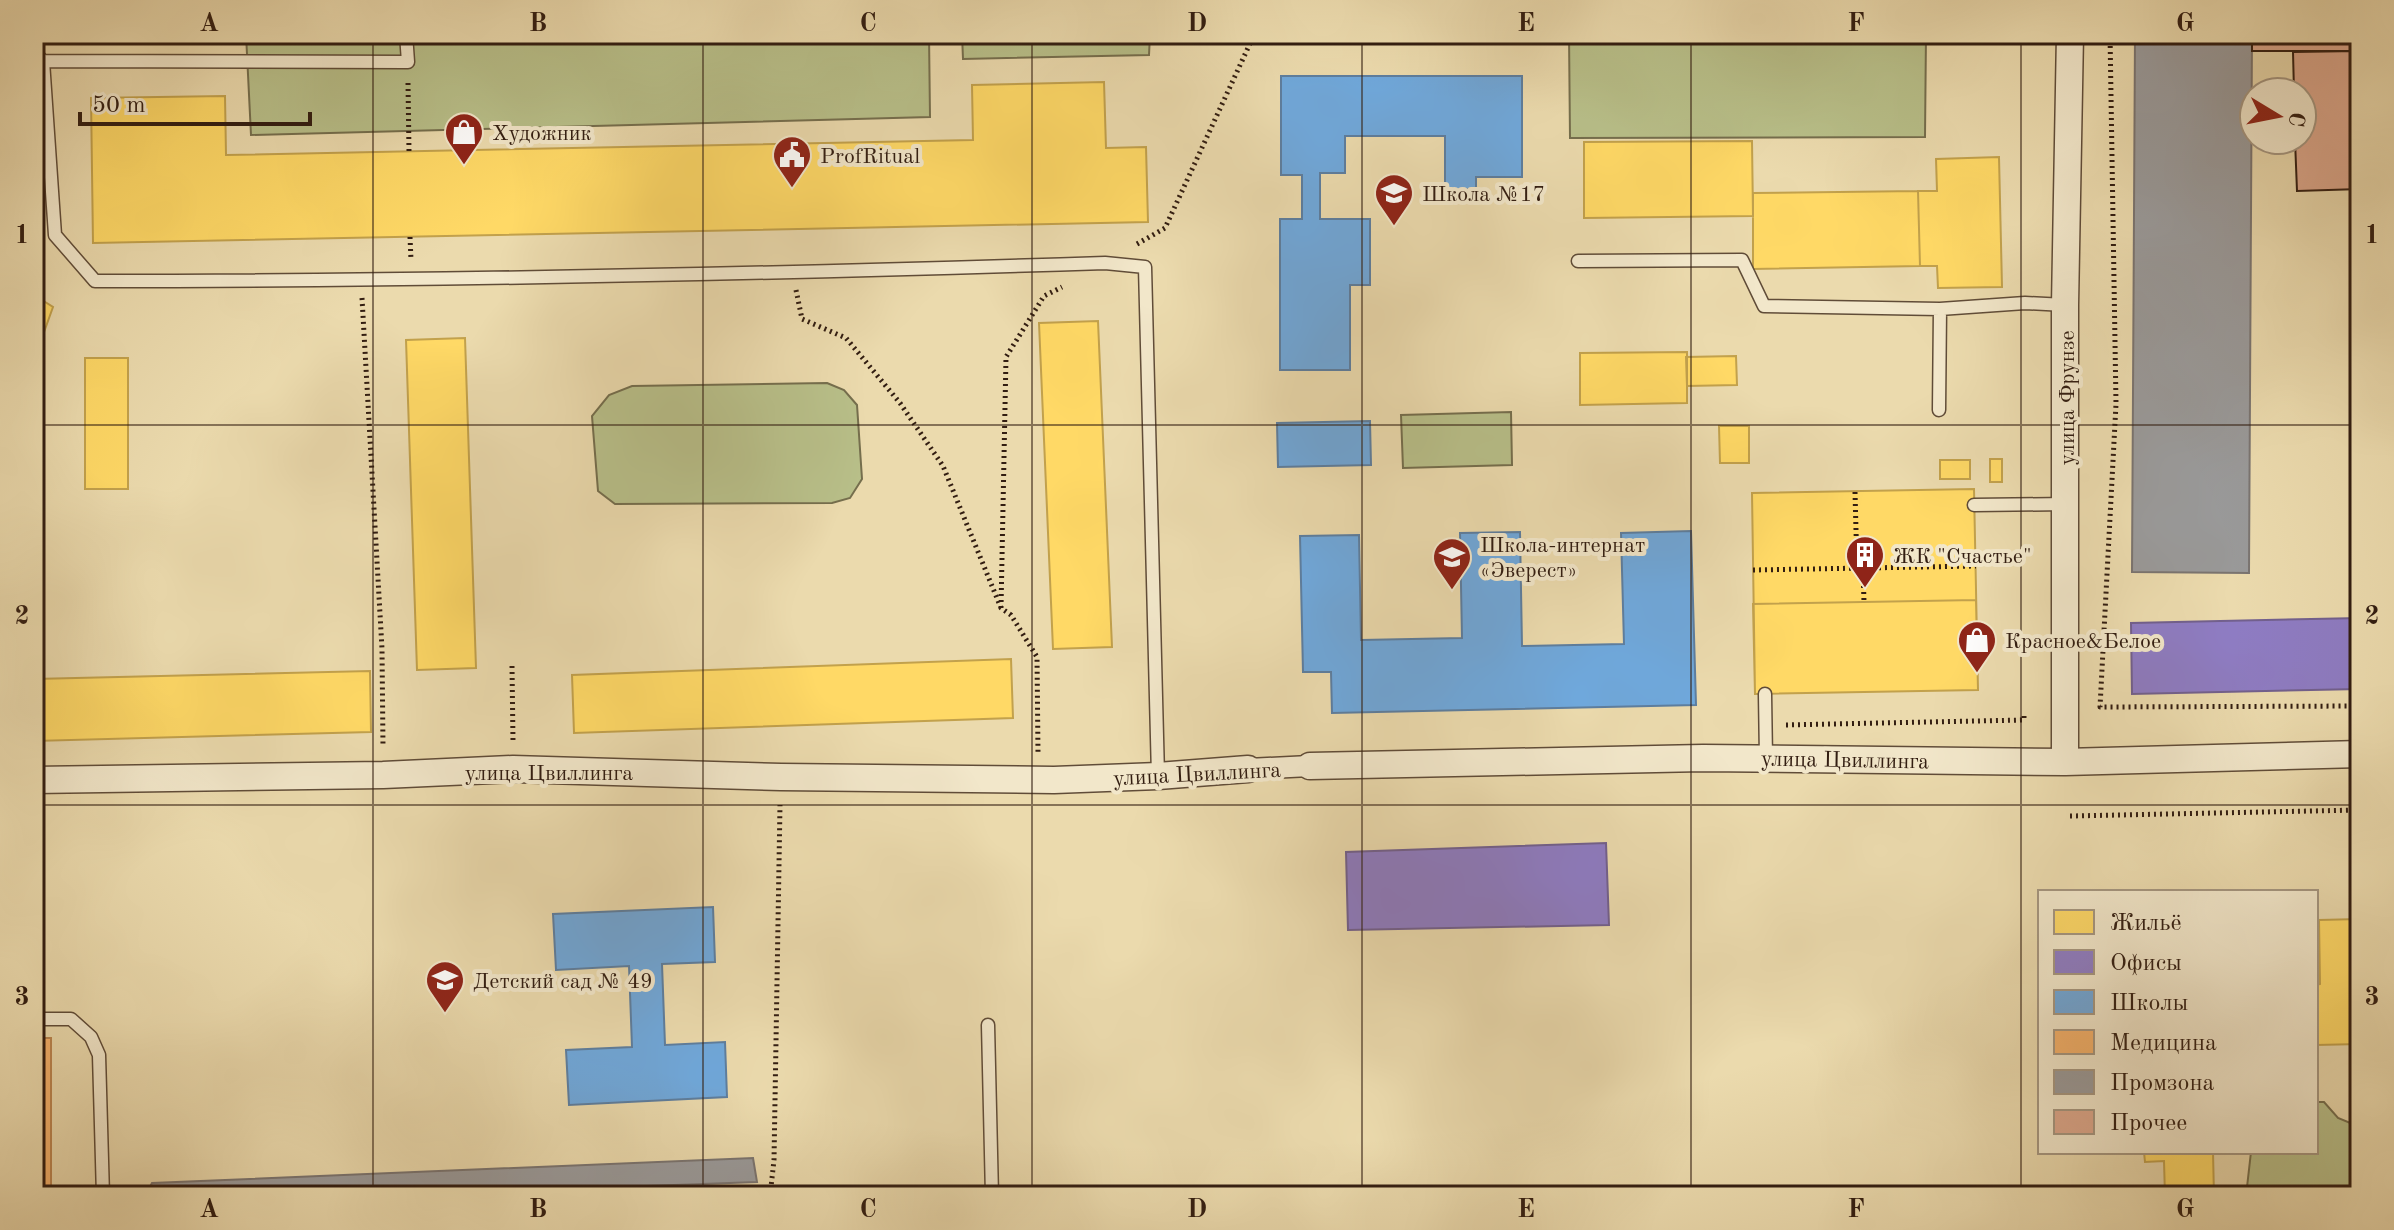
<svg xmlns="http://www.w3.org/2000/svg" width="2394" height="1230" font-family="'Old Standard TT',serif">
	<rect width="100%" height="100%" fill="#ebdaad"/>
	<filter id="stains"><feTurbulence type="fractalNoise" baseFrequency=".0025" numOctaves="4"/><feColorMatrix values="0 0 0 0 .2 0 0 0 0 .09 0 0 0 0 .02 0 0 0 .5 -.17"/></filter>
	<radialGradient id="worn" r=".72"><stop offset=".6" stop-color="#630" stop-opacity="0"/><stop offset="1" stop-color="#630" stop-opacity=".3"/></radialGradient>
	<path fill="#b8bf89" stroke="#756e4d" stroke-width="2" d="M246 34H929L930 117 251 135Z
		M962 34H1150L1149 55 963 59Z
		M1569 34H1926L1925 137 1570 138Z
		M827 383 844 390 857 405 862 479 850 498 832 503 615 504 598 491 592 416 609 395 632 386Z
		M1511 412 1512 465 1403 468 1401 415Z
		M2316 1102H2324L2338 1118 2360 1127V1188L2347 1196H2246L2251 1152H2316Z"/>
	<path fill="#ffd966" stroke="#c2a14c" stroke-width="2" d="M1104 82 1106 148 1146 147 1148 222 93 243 91 98 225 96 226 155 973 140 972 85Z
		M1752 141 1753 216 1584 218V142Z
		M1999 157 2002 287 1938 288 1937 266H1920L1918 191H1937L1936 159Z
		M1918 191 1920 266 1753 269V193Z
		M34 295 53 307 39 346 34 349Z
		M1098 321 1112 647 1053 649 1039 323Z
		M465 338 476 668 417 670 406 340Z
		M1687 352V403L1580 405V353Z
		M1736 356 1737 385 1687 386 1686 357Z
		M85 358H128V489H85Z
		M1719 426H1749V463H1720Z
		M1990 459H2002V482H1990Z
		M1940 460H1970V479H1940Z
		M1974 489 1978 690 1755 694 1752 493Z
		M1976 600 1978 690 1755 694 1753 604Z
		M1011 659 1013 718 574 733 572 675Z
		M370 671 371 732 34 741V679Z
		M2360 919V1044L2316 1045V985L2320 984 2319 920Z
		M2144 1152H2213L2214 1196H2165L2164 1161 2145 1162Z"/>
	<path fill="#8e7cc3" stroke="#72608e" stroke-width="2" d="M2360 618V689L2132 694 2131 623Z
		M1606 843 1609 925 1348 930 1346 852Z"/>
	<path fill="#6fa8dc" stroke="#5d7e9f" stroke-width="2" d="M1281 76H1522V177H1476V189H1445V136H1345V173H1320V219H1370V285H1350V370H1280V219H1302V175H1281Z
		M1370 421 1371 465 1278 467 1277 423Z
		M1691 531 1696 705 1332 713 1331 672H1303L1300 536 1359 535 1361 640 1462 638 1460 533 1520 532 1522 646 1624 644 1621 533Z
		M34 895H42L44 966H34Z
		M713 907 715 962 662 964 665 1045 725 1042 727 1097 569 1105 566 1050 632 1047 629 966 556 970 553 914Z"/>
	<path fill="#f6b26b" stroke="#bb8550" stroke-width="2" d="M34 1038H51V1196H34Z"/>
	<path fill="#999" stroke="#7a7470" stroke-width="2" d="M2135 34H2252L2249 573 2132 572Z
		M753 1158 757 1182 372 1196H145L152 1183Z"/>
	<path fill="#dca78c" stroke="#321d11" stroke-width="2" d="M2252 34H2360V51H2252Z
		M2358 51 2360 189 2297 191 2295 140H2302V92H2294L2293 52Z"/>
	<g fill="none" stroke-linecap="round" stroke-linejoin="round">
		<g stroke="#604c38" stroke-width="15">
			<path id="service" d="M34 52 43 61 55 235 95 281C432 281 768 274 1105 263L1145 267 1158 776
				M43 61 408 62 406 34
				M1578 261 1742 260 1764 306 1940 309 2025 303 2065 305
				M1939 410 1940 309
				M1974 505 2067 504
				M1765 694 1766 759
				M34 1019H71L91 1037 99 1055 103 1196
				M988 1025 992 1196"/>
		</g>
		<g stroke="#604c38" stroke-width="23">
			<path id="pedestrian" d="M1248 769 1310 766"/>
		</g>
		<g stroke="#604c38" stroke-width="29">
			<path id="minor" d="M2065 762V305L2070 34
				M1310 766 1703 758 2065 762 2360 754
				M34 780 383 775 513 769 781 777 1054 780 1158 776 1248 769"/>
		</g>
		<path stroke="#321d11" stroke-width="5" stroke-dasharray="2 4" stroke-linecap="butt" d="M2110 34 2116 404 2100 707 2360 706
			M408 83 409 151
			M410 237 411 260
			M1137 244 1165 228 1253 37 1256 34
			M796 290 802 319 846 338 900 403 943 466 1001 608 1011 615 1037 657 1038 753
			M362 298 382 649 383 747
			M1855 492 1857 568
			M1863 568 1864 602
			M1753 570 1976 566
			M1001 608 1006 357 1044 296 1062 287
			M512 666 513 741
			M1786 725 2024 720V712
			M2070 816 2360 810
			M770 1196 774 1160 780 805"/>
		<use href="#service" stroke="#f2e7ca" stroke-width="12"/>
		<use href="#pedestrian" stroke="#f2e7ca" stroke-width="20"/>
		<use href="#minor" stroke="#f2e7ca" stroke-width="26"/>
	</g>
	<path fill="none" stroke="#321d11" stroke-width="2" stroke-opacity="0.55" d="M373 34V1196M703 34V1196M1032 34V1196M1362 34V1196M1691 34V1196M2021 34V1196M34 425H2360M34 805H2360"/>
	<defs>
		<g id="shop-pin" transform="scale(2)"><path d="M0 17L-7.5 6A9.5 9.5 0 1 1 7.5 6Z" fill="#8f2418" stroke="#f2e7ca"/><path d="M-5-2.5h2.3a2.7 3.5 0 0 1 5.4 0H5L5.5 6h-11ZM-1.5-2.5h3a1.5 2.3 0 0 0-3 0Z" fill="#fff"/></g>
		<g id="civic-pin" transform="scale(2)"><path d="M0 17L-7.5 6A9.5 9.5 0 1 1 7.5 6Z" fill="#8f2418" stroke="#f2e7ca"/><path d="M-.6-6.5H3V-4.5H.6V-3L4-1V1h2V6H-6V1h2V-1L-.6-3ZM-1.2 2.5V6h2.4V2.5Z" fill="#fff"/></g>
		<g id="school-pin" transform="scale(2)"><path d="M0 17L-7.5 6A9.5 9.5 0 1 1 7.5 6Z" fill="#8f2418" stroke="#f2e7ca"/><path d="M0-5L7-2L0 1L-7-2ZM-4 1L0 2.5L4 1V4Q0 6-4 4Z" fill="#fff"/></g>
		<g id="building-pin" transform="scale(2)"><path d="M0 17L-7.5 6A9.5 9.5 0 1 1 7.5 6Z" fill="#8f2418" stroke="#f2e7ca"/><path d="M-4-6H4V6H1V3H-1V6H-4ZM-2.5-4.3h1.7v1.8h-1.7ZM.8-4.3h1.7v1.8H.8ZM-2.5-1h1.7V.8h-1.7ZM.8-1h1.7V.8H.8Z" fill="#fff"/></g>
	</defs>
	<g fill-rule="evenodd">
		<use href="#shop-pin" x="464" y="132"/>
		<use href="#civic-pin" x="792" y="155"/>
		<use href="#school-pin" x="1394" y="193"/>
		<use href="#building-pin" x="1865" y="555"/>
		<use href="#school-pin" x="1452" y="557"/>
		<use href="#shop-pin" x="1977" y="640"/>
		<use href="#school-pin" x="445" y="980"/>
	</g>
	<g text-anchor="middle" stroke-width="8" stroke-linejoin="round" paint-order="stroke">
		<g font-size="22" fill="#321d11" stroke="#f2e7ca" text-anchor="start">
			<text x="492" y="140">Художник</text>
			<text x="820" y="163">ProfRitual</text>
			<text x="1422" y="201">Школа №17</text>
			<text x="1480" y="552">Школа-интернат<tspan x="1480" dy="25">«Эверест»</tspan></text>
			<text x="1893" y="563">ЖК "Счастье"</text>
			<text x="2005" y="648">Красное&amp;Белое</text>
			<text x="473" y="988">Детский сад № 49</text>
		</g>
		<g font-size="22" fill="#321d11" stroke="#f2e7ca">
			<text transform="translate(2066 398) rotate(-90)" y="8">улица Фрунзе</text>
			<text transform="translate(1845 759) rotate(1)" y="8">улица Цвиллинга</text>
			<text x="549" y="780">улица Цвиллинга</text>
			<text transform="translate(1197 773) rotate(-3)" y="8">улица Цвиллинга</text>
		</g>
	</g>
	<rect width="2394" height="1230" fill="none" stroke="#ebdaad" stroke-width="88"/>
	<rect x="2038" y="890" width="280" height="264" fill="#f2e7ca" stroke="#a59680" stroke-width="2"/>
	<rect x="2054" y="910" width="40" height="24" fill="#ffd966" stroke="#a59680" stroke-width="2"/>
	<text x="2110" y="930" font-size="24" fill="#321d11">Жильё</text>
	<rect x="2054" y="950" width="40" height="24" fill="#8e7cc3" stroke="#a59680" stroke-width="2"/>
	<text x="2110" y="970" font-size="24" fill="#321d11">Офисы</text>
	<rect x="2054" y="990" width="40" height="24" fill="#6fa8dc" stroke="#a59680" stroke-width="2"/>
	<text x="2110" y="1010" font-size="24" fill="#321d11">Школы</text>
	<rect x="2054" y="1030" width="40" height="24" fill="#f6b26b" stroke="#a59680" stroke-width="2"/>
	<text x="2110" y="1050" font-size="24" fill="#321d11">Медицина</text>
	<rect x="2054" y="1070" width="40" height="24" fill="#999999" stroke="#a59680" stroke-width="2"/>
	<text x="2110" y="1090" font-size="24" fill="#321d11">Промзона</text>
	<rect x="2054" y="1110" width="40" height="24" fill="#dca78c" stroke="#a59680" stroke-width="2"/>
	<text x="2110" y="1130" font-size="24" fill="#321d11">Прочее</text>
	<g transform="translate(2278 116) rotate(100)"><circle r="38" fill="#f2e7ca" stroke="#a59680" stroke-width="2"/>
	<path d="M0-6L14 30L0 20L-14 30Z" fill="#8f2418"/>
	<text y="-12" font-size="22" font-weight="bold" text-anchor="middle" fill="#321d11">С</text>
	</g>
	<path d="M80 112v12h230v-12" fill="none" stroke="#321d11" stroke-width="4"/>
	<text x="92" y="112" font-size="24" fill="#321d11" stroke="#f2e7ca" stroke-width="6" paint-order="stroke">50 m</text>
	<rect x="44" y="44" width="2306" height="1142" fill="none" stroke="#321d11" stroke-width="3"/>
	<g font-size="26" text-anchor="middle" font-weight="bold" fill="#321d11">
		<text x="209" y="31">A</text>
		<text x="538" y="31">B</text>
		<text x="868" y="31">C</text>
		<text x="1197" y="31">D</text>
		<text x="1526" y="31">E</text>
		<text x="1856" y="31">F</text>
		<text x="2185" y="31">G</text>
		<text x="22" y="243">1</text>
		<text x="2372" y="243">1</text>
		<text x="22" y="624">2</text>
		<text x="2372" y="624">2</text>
		<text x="22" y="1005">3</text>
		<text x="2372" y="1005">3</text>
		<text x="209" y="1217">A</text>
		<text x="538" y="1217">B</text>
		<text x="868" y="1217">C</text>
		<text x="1197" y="1217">D</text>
		<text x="1526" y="1217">E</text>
		<text x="1856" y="1217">F</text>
		<text x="2185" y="1217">G</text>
	</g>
	<rect width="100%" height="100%" filter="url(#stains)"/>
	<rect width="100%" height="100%" fill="url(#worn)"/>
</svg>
